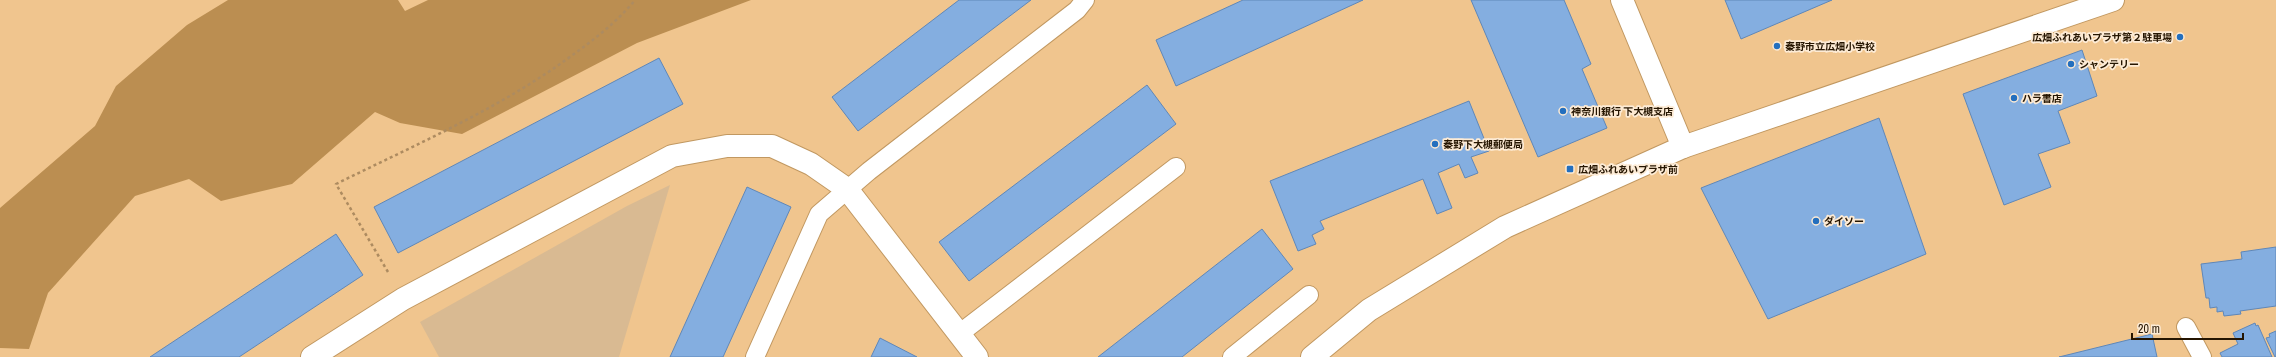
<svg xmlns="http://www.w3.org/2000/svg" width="2276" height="357" viewBox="0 0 2276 357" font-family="'Archivo Narrow','Noto Sans JP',sans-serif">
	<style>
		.green { fill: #d9ba92 }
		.forest { fill: #bb8e51 }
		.building { fill: #84aee0; stroke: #5f87b8 }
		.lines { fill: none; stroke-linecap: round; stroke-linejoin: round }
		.service-casing { stroke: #c19861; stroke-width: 20 }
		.minor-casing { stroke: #c19861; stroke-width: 24 }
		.tertiary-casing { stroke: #c19861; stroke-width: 24 }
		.path { stroke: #ad8b60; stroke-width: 2.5; stroke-dasharray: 3 3; stroke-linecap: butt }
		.service { stroke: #fff; stroke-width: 18 }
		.minor { stroke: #fff; stroke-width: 22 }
		.tertiary { stroke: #fff; stroke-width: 22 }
		.poi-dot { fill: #246fbe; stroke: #fdebd5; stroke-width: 1.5 }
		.labels { text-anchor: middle; stroke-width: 3.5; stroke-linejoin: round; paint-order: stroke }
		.poi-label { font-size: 10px; font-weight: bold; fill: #251501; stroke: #fdebd5; text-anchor: start }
	</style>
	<rect width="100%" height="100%" fill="#f0c58e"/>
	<!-- green -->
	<path class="green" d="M670,185L619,357H439L420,322L627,206Z"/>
	<!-- forest -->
	<path class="forest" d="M228,0H398L405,11L428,0H751L637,43L462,134L400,123L375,112L292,184L221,201L189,179L135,196L48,293L29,349L0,348V208L95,126L116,86L187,25Z"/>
	<!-- building -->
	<path class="building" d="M959,0H1031L858,131L832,97Z
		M1243,0H1363L1176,86L1156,40Z
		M1471,0H1564L1591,64L1582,69L1607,128L1538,157Z
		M1725,0H1832L1741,39Z
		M2082,50L2097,96L2058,111L2070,143L2038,154L2051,187L2004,205L1963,94Z
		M659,58L683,104L398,253L374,207Z
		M1147,85L1176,124L969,281L939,242Z
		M1469,101L1489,151L1471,157L1478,173L1465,178L1459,164L1438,173L1452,208L1437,214L1423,179L1320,221L1324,229L1312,235L1316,244L1298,251L1270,181Z
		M1879,118L1926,254L1768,319L1701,188Z
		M747,187L791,207L723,357H670Z
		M1262,229L1293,269L1182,357H1098Z
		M336,234L363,275L239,357H150Z
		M2276,247V306L2240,311L2241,314L2224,316L2223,311L2217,312V307L2210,308L2209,298H2206L2201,264L2242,259L2241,252Z
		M2255,323L2256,326L2258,325L2272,357H2222L2220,353L2238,344L2233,333Z
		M2276,331V357H2275L2266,338L2270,337L2269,334Z
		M2152,334L2157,357H2059Z
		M880,338L917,357H871Z"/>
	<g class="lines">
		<defs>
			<path id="service" d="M2186,327L2202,357
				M959,334L1176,167
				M755,357L819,214L869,171L1077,10L1085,0
				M1232,357L1309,295"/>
			<path id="minor" d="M1622,0L1683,147
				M312,357L403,299L672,156L727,146H772L811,164L847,189L977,357"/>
			<path id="tertiary" d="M1312,357L1369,310L1505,227L1683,147L2113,0"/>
		</defs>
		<!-- service casing -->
		<use href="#service" class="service-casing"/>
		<!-- minor casing -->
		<use href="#minor" class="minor-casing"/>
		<!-- tertiary casing -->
		<use href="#tertiary" class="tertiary-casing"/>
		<!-- path -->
		<path class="path" d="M388,272L336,184C417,144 501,108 574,54C596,38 618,21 635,0"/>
		<!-- service -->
		<use href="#service" class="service"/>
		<!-- minor -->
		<use href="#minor" class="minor"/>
		<!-- tertiary -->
		<use href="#tertiary" class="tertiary"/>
	</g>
	<!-- markers -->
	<g class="poi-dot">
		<circle cx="2180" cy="37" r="4"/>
		<circle cx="1777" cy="46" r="4"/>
		<circle cx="2071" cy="64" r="4"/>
		<circle cx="2014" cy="98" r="4"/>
		<circle cx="1563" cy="111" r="4"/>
		<circle cx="1435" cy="144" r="4"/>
		<rect x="1566" y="165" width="8" height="8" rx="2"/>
		<circle cx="1816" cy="221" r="4"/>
	</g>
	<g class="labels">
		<!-- poi labels -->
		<g class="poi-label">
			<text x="2172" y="41" text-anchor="end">広畑ふれあいプラザ第２駐車場</text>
			<text x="1785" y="50">秦野市立広畑小学校</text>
			<text x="2079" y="68">シャンテリー</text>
			<text x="2022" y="102">ハラ書店</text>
			<text x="1571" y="115">神奈川銀行 下大槻支店</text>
			<text x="1443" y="148">秦野下大槻郵便局</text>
			<text x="1578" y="173">広畑ふれあいプラザ前</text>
			<text x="1824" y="225">ダイソー</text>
		</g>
	</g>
	<!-- scale -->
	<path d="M2132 333v6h111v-6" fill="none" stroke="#251501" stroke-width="2"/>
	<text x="2138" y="333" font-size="12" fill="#251501" stroke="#fdebd5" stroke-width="3" paint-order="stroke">20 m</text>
</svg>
